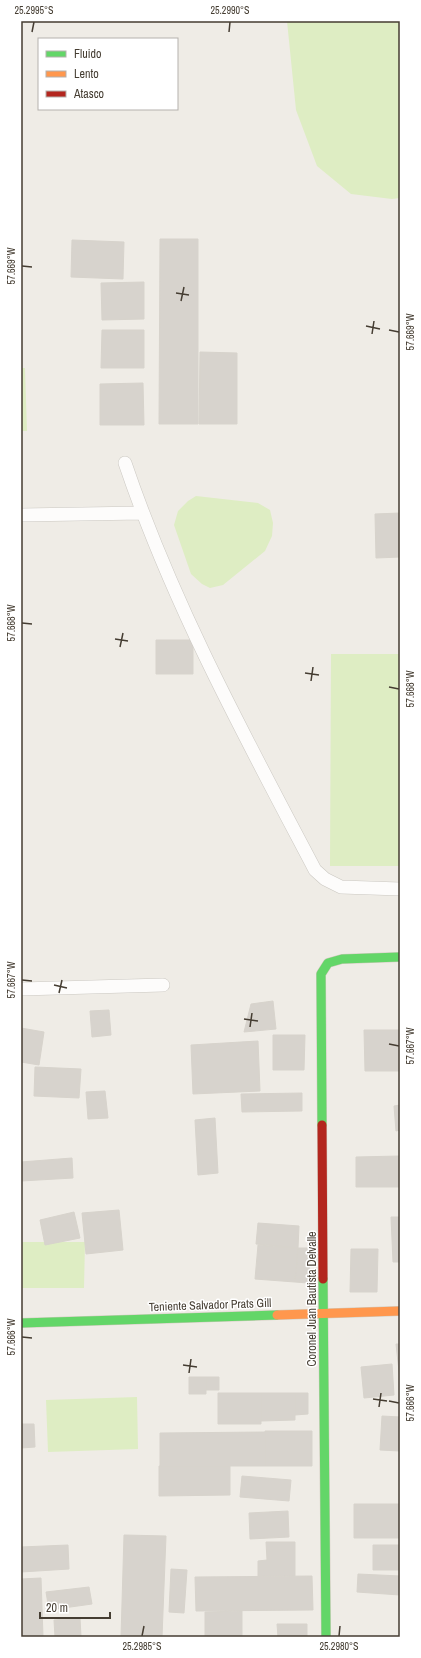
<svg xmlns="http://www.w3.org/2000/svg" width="421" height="1658" viewBox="0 0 421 1658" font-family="'Archivo Narrow',sans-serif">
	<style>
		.green { fill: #deedc3 }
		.building { fill: #d7d3cd; stroke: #d7d3cc }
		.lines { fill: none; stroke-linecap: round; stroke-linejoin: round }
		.lane-casing { stroke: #cbc8c2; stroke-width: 14 }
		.fast-casing { stroke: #d0cabd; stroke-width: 10 }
		.slow-casing { stroke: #d0cabd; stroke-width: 10 }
		.jam-casing { stroke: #d0cabd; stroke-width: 10 }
		.lane { stroke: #fdfcfb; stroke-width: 13 }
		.fast { stroke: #63d668; stroke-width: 9 }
		.slow { stroke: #ff974d; stroke-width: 9 }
		.jam { stroke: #b3261e; stroke-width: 9 }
		.ticks { fill: none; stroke: #453d32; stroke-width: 1.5 }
		.labels { text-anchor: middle; stroke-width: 3; stroke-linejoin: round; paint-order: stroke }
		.street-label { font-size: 12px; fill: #453d32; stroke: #fff }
		.neatline { fill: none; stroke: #453d32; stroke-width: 1.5 }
		.ticks-label { font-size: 10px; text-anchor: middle; fill: #453d32 }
	</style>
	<rect width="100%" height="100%" fill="#efece6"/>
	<!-- green -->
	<path class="green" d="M287,21H400V198L392,199L351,194L317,166L296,110Z
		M21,368H25L27,431H21Z
		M196,496L258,503L270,510L273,523L272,536L265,551L223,585L210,588L202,584L191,574L174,525L178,511L188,501Z
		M331,654H400V866H330Z
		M21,1242H85L84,1288H21Z
		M137,1397L138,1449L48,1452L46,1400Z"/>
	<!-- building -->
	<path class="building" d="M160,239H198V424H159Z
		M72,240L124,242L123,279L71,277Z
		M144,282V319L102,320L101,283Z
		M102,330H144V368H101Z
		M200,352L237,353V424H199Z
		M143,383L144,425H100V384Z
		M400,513V557L376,558L375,514Z
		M156,640H193V674H156Z
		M273,1001L276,1029L244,1032L251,1004Z
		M109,1010L111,1035L92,1037L90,1011Z
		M21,1028L44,1032L39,1065L21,1062Z
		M364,1030H400V1071H365Z
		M273,1035H305L304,1070H273Z
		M258,1041L260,1091L193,1094L191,1045Z
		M35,1067L81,1069L79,1098L34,1096Z
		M105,1091L108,1118L88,1119L86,1092Z
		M302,1093V1111L242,1112L241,1094Z
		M400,1105V1130L396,1131L394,1106Z
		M215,1118L218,1173L198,1175L195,1120Z
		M400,1156V1187H356V1157Z
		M72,1158L73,1178L21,1181V1162Z
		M119,1210L123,1250L86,1254L82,1213Z
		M74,1212L80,1238L45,1245L40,1220Z
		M391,1217H400V1262H393Z
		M258,1223L299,1226L298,1248L256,1244Z
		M258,1245L298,1248L295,1282L255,1279Z
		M298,1248H311L308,1283L295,1282Z
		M351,1249H378L377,1292H350Z
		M396,1344H400V1380Z
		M392,1364L394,1395L364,1398L361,1367Z
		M189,1377H206V1394H189Z
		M206,1377H219V1390H206Z
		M218,1393H261V1424H218Z
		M261,1393H295V1420L261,1421Z
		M295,1393H308V1414L295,1415Z
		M382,1416L400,1417V1451L380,1450Z
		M21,1424H34L35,1447L21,1448Z
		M265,1431H312V1466H265Z
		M265,1432V1466H160V1433Z
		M159,1466H230V1495L159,1496Z
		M242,1476L291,1480L289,1501L240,1497Z
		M354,1504H400V1538H354Z
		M288,1511L289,1537L250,1539L249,1513Z
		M124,1535L166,1536L162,1637H121Z
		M266,1542H295V1576H258V1561L267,1560Z
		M68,1545L69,1569L21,1572V1547Z
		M373,1545H400V1570H373Z
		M171,1569L187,1570L184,1613L169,1612Z
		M358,1574L400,1576V1595L357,1592Z
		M312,1576L313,1610L196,1611L195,1577Z
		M41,1578L43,1637H21V1579Z
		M89,1587L92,1604L49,1610L46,1592Z
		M242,1611V1637H205V1612Z
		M80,1618L81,1637H55L54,1620Z
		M277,1624H307V1637H278Z"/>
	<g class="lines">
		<defs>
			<path id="lane" d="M125,463C173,605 245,737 315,870L325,879L341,887L400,889
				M21,515L142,513
				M21,989L163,985"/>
			<path id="fast" d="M322,1125L321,974L328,963L342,959L400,957
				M323,1279L326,1637
				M21,1323L277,1315"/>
			<path id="slow" d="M277,1315L400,1311"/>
			<path id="jam" d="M322,1125L323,1279"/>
		</defs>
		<!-- lane casing -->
		<use href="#lane" class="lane-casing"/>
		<!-- fast casing -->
		<use href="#fast" class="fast-casing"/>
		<!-- slow casing -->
		<use href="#slow" class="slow-casing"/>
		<!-- jam casing -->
		<use href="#jam" class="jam-casing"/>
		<!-- lane -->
		<use href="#lane" class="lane"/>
		<!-- fast -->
		<use href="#fast" class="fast"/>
		<!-- slow -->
		<use href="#slow" class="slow"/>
		<!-- jam -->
		<use href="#jam" class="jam"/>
	</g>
	<!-- ticks -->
	<path class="ticks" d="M32,32L34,22M229,32L230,22M22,266L32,267M176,293L189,295M181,301L184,287M366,326L380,329M389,330L399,332M372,334L374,321M22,623L32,624M115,639L128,641M120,647L123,633M305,673L319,675M311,681L313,667M389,687L399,689M22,980L32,981M54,985L67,988M59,993L62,980M244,1019L258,1021M250,1027L252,1013M389,1044L399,1046M22,1337L32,1338M183,1365L197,1367M189,1373L191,1359M373,1399L387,1401M389,1401L399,1403M379,1407L381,1393M142,1636L144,1626M339,1636L340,1626"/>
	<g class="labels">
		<!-- street labels -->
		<g class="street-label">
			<text transform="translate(312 1299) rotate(-90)" y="4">Coronel Juan Bautista Delvalle</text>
			<text transform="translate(210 1305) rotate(-2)" y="4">Teniente Salvador Prats Gill</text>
		</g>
	</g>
	<!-- border -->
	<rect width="421" height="1658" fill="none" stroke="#ffffff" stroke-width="44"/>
	<!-- legend -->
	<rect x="38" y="38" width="140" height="72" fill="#ffffff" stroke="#b5b1ad"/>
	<rect x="46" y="51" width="20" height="6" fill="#63d668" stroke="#b5b1ad"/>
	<text x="74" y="58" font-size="12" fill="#453d32">Fluido</text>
	<rect x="46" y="71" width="20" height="6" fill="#ff974d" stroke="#b5b1ad"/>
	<text x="74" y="78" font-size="12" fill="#453d32">Lento</text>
	<rect x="46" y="91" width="20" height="6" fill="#b3261e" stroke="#b5b1ad"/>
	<text x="74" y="98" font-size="12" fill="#453d32">Atasco</text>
	<!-- scale -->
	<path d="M40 1612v6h70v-6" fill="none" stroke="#453d32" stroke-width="2"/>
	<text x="46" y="1612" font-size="12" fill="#453d32" stroke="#ffffff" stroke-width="3" paint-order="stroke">20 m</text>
	<rect x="22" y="22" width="377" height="1614" class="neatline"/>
	<g class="ticks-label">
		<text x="34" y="14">25.2995°S</text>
		<text x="230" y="14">25.2990°S</text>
		<text transform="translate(11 266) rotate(-90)" y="4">57.669°W</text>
		<text transform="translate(410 332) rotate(-90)" y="4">57.669°W</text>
		<text transform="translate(11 623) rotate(-90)" y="4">57.668°W</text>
		<text transform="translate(410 689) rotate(-90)" y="4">57.668°W</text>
		<text transform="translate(11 980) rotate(-90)" y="4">57.667°W</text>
		<text transform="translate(410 1046) rotate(-90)" y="4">57.667°W</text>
		<text transform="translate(11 1337) rotate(-90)" y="4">57.666°W</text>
		<text transform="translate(410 1403) rotate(-90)" y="4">57.666°W</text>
		<text x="142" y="1650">25.2985°S</text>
		<text x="339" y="1650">25.2980°S</text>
	</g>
</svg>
